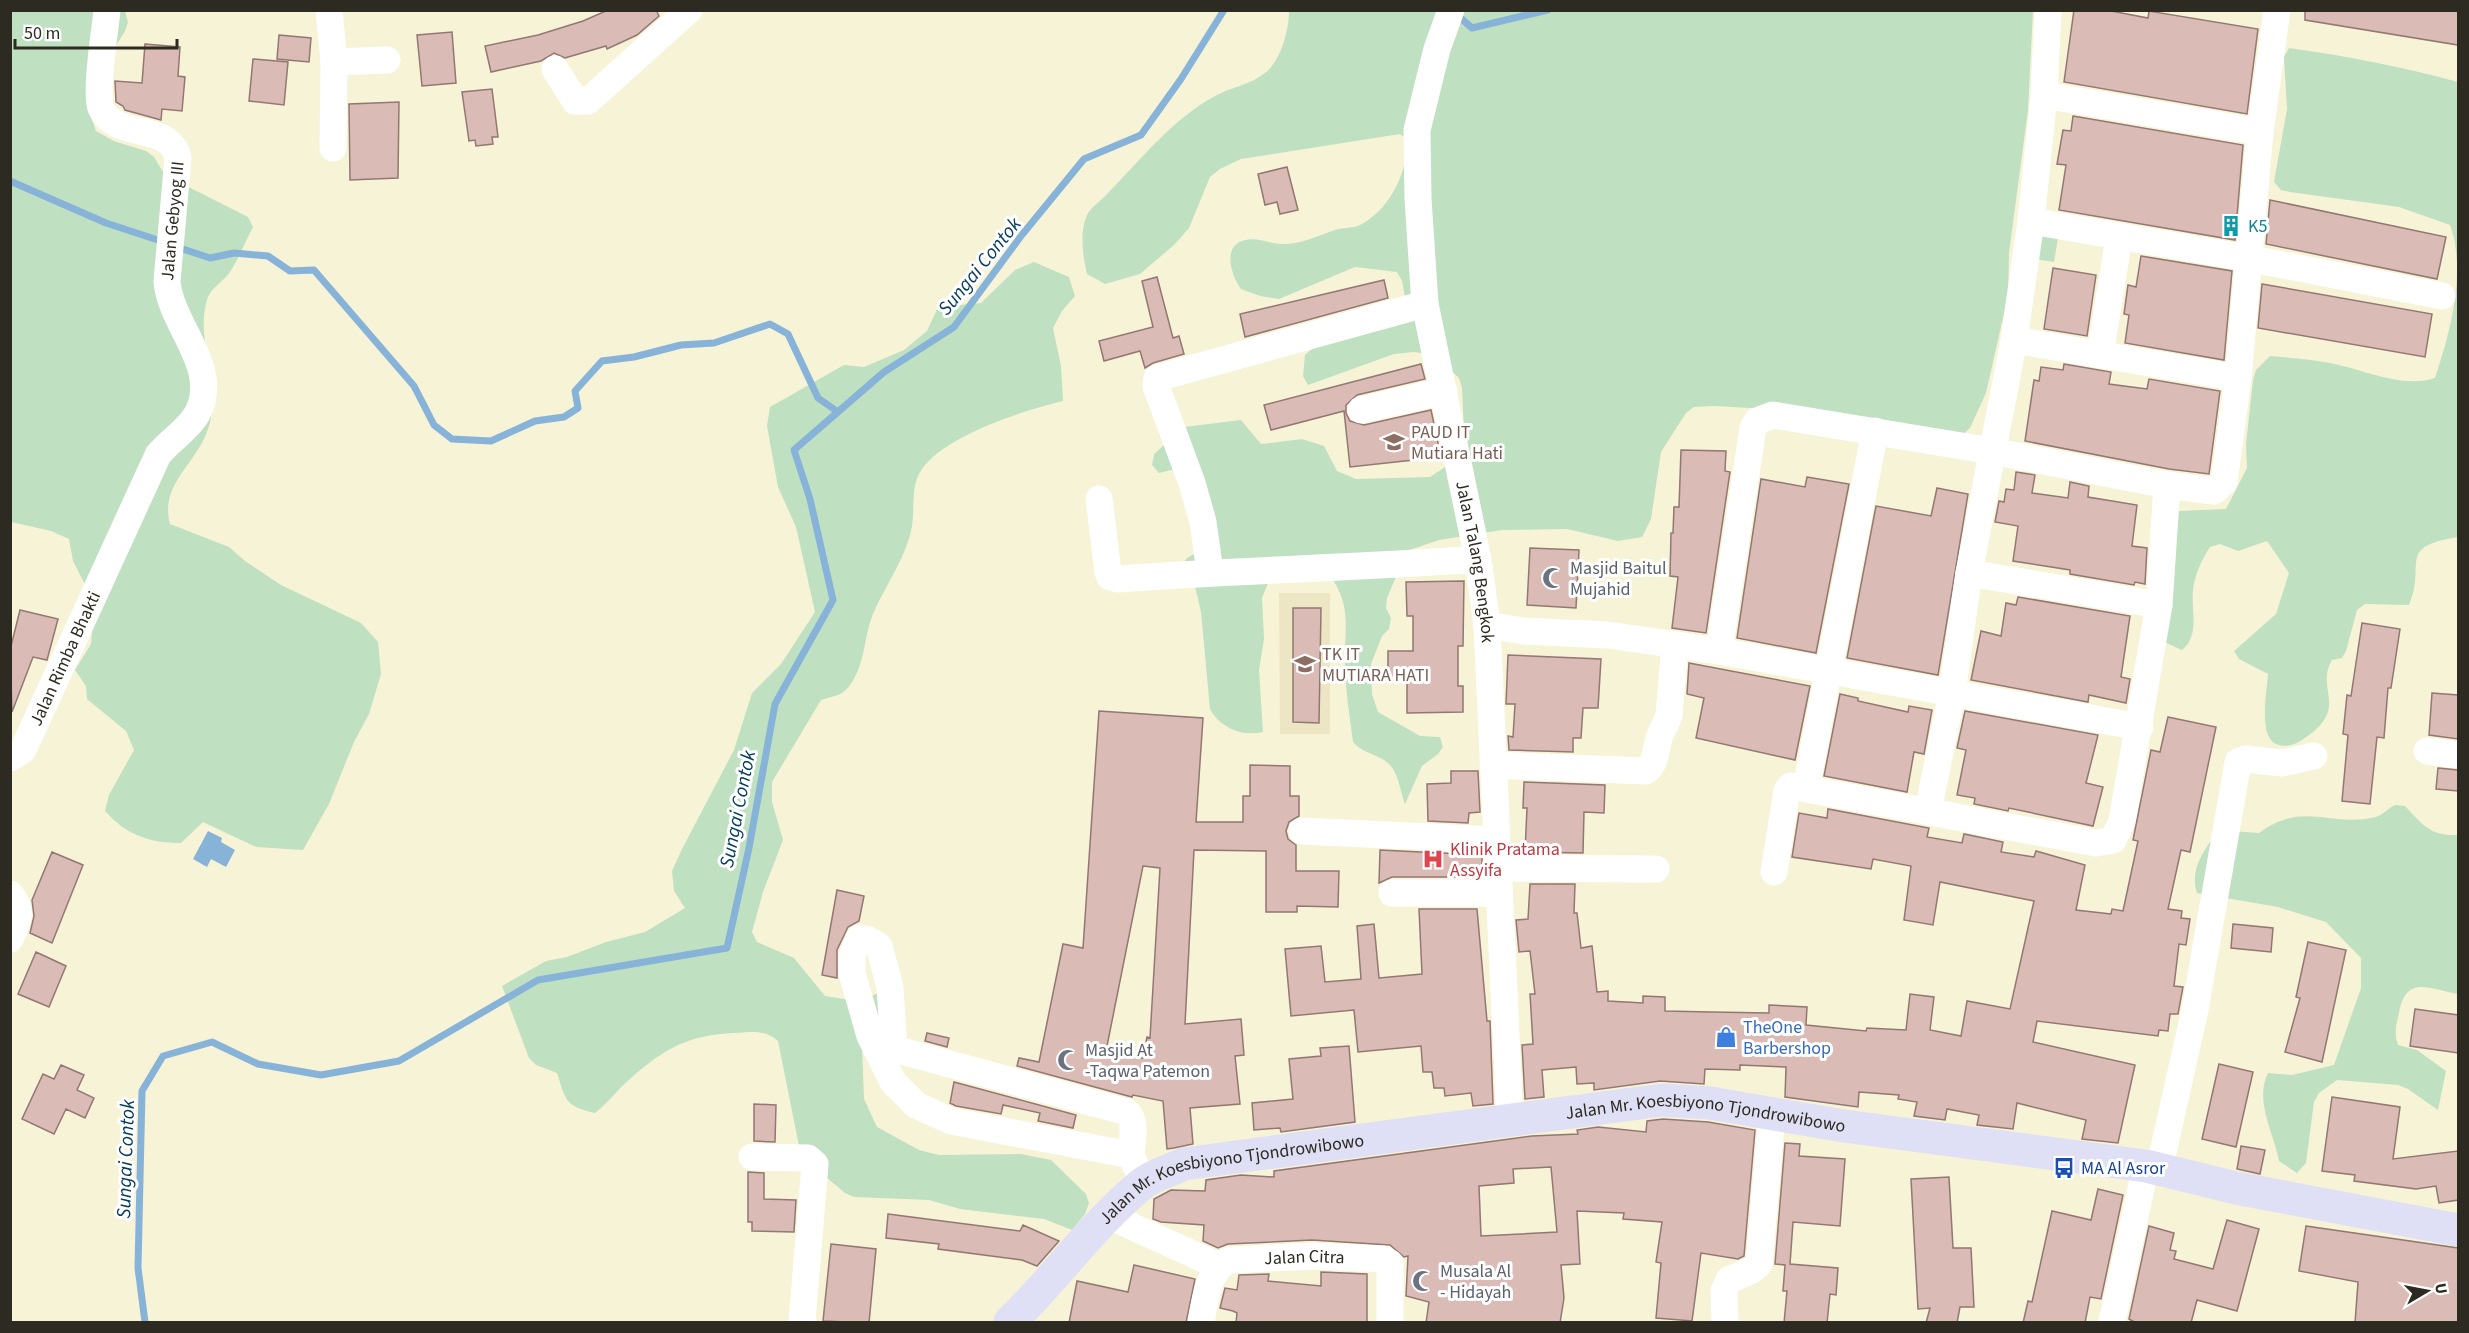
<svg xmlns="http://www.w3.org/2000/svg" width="2469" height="1333" viewBox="0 0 2469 1333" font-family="'Source Sans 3',sans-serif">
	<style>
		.built { fill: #ece6c4 }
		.green { fill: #c0e0c2 }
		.water { fill: #87b3d9 }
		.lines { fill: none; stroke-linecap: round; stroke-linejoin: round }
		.stream { stroke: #87b3d9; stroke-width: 7 }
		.building { fill: #dabbb6; stroke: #937772; stroke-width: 1.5; fill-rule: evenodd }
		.minor { stroke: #fff; stroke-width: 27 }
		.major { stroke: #dfdff5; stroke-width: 33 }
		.labels { text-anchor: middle; stroke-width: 6; stroke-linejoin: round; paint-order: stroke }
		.street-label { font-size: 18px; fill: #2d2b21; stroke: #fff }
		.culture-label { font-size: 18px; fill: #0d838f; stroke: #fff; text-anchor: start }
		.education-label { font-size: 18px; fill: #785e54; stroke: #fff; text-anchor: start }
		.worship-label { font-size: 18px; fill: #5b616d; stroke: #fff; text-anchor: start }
		.health-label { font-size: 18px; fill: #be3a42; stroke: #fff; text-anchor: start }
		.shop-label { font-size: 18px; fill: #366cbe; stroke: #fff; text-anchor: start }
		.transit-label { font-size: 18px; fill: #164399; stroke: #fff; text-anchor: start }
		.water-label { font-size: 20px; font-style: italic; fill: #073d61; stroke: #fff }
	</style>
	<rect width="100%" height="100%" fill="#f7f3d7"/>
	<!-- built -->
	<path class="built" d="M1279,593H1330V734H1280Z"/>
	<!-- green -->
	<path class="green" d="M10,11H125L128,22L125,31L114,49L89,111L96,131L114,141L146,151L154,157L165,175L248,217L253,227C245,242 239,258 230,272C223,282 210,288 207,300C195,341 221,384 209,426C198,464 159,483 170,524L229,547L245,561L281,585L361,623L378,642L381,674L369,714L354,742L329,804L303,850L256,847L203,822L181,843C150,843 126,835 105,811L109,795L134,750L126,731L87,699L86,686L75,670L91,644L94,602L73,561L69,539L51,531L11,522Z
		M1289,11H2033L2028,110L2009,253L2008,296L1986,393L1970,428L1942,454L1790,410L1714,406L1694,407L1686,413L1661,452L1651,519L1642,537L1618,541L1567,529L1502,530L1439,540L1407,551L1387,598L1386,608L1391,618L1389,629L1382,636L1371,664L1372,694L1378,712L1420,736L1440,737L1443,747L1438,754L1422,766L1405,804C1400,791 1399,774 1389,764C1379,754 1363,754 1353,742C1350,718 1346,694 1345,669C1343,634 1353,611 1333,580L1270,578L1262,598L1264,639L1259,670L1263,732C1243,737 1220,728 1210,709L1201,612L1194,582L1181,567L1187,558L1196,553L1188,466L1159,473L1152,465L1154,454L1184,427L1241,420L1261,444L1302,439L1324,446L1337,471L1356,479L1430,477L1465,454L1462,388L1459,378L1435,355L1414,352L1394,354L1308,385L1303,376L1305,355L1313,348L1406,302L1402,281L1397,272L1355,267L1279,299L1260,296L1241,289C1232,277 1222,248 1242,241C1256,236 1269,244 1283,244C1301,244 1318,236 1335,230C1344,227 1353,229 1362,224C1391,208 1407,172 1408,140L1400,134L1241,159L1220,169L1210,177L1189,228L1174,245L1140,274L1105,284L1087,274C1083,256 1079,233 1087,215C1091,207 1103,199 1109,192C1141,159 1174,118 1215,96C1231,87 1250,85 1265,73C1281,61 1289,30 1289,11Z
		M2289,48C2347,56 2403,67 2458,82V537C2395,547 2427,564 2409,605L2365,604L2357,610L2346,651L2342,658L2332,660C2314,690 2352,708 2302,740C2294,745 2286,748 2276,744C2258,736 2267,691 2268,674L2239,659L2234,651L2276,614L2289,573L2267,541L2238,551L2220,544L2210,547C2202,559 2194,576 2193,591C2191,612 2200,635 2182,650L2153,637L2171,518L2179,511L2226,509L2247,468L2246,444L2253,380L2256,370L2270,356C2290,358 2311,359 2330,363C2362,369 2403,389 2435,378C2450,333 2467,271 2450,225L2399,207L2290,192L2281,190L2274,182L2287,109L2284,57Z
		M2039,228L2059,232L2054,262L2034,259Z
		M1034,262L1069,277L1075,296L1062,311L1053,328L1061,366L1063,401C1024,410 945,436 922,469C909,487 916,512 911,531C904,561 885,586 873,614C863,638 866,668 846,690C840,696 829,697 821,700L772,782V802L783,840L763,892L752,932L757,942L794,958L825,996L856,1001L885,991L894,996L862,1045L864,1099L877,1127L919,1150L939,1155L1021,1154L1051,1160L1086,1194L1089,1203L1085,1214L1072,1230L1044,1219L960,1209L929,1200L854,1197L845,1193L801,1156L778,1041C764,1029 751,1032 734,1033C689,1035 665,1048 631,1078C618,1089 609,1102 595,1113C565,1106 566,1101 557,1073L536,1065L529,1058L502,986L546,961L567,957L606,942L645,932L685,908L674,891L672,871L681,851L734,750L752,693L781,664L815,612L796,527L778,487L767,426L770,407L844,365L864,367L904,350L927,331L938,307L981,303L1015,270Z
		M2395,805L2405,806C2423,825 2430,836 2458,835V994C2429,989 2406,974 2399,1013C2396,1024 2394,1034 2398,1045L2417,1050L2446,1071L2438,1110L2408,1089L2398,1085L2337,1080L2319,1093L2314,1102L2306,1163L2297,1173L2279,1161C2274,1133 2254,1101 2268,1073L2292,1075L2334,1065L2361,988V958L2326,922L2278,907L2197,893C2189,868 2205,850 2218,830L2259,833C2304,800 2329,828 2376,817C2382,815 2389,808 2395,805Z"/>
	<!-- water -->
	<path class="water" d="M208,831L222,838L221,842L235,850L226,867L211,859L207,867L193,859Z"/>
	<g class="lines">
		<!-- stream -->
		<path class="stream" d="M1456,14L1472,28L1548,10
			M10,181L106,223L164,242
			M174,246L210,258L234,253L268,256L290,271L314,270L414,386L434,425L452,439L491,441L535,421L564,417L578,408L575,391L602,361L634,357L681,345L714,343L770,324L788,334L818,398L838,412
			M145,1322L138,1268L142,1091L163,1056L212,1042L258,1064L321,1075L399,1061L538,980L727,948L749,848L775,704L833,600L810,499L794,450L884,372L954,327L1021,236L1084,159L1141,135L1181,79L1224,10"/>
	</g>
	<!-- building -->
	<path class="building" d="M608,10H656L659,16L637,35L607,49L606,46L565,58L554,53L541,61L491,72L485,46L538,35L583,21Z
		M2074,10H2106L2148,18L2149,11L2258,29L2247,114L2064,82Z
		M2305,10H2458V45L2305,20Z
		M452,32L456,83L422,86L417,35Z
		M279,35L311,38L309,62L277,59Z
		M145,44L180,47L178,76L185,77L182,111L162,109L161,120L125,110L123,106L116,102L115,81L142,83Z
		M253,59L288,62L284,105L249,101Z
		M492,89L498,137H492L493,144L476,146L475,140L469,141L462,92Z
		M399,102L398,178L350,180L349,104Z
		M2073,116L2243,145L2235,240L2059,210L2066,165L2057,164L2063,130L2071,131Z
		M1287,167L1298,210L1280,214L1277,202L1265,205L1258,174Z
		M2270,200L2446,237L2437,279L2266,244Z
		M2141,256L2232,271L2224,360L2125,343L2129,315L2124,314L2128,285L2136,287Z
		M2053,268L2096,275L2087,336L2044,329Z
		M1157,277L1173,338L1179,336L1184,354L1153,363L1145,368L1140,351L1104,361L1099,341L1153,327L1142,281Z
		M1384,280L1388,298L1245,337L1240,314Z
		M2262,284L2432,314L2425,357L2258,328Z
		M1421,364L1425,379L1357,395L1346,405V413L1350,421L1364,425L1431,410L1441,457L1350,467L1344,411L1271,430L1264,405Z
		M2064,364L2111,372L2109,384L2147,389L2149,379L2220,391L2209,474L2169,469L2025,441L2034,380L2039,381L2041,367L2063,370Z
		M1681,450L1726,451L1725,471L1730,472L1706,633L1672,628L1678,577L1670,576L1671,533H1673L1674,507H1679Z
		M2016,472L2035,475L2032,493L2068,498L2070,482L2089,486L2088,497L2137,505L2132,546L2147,548L2145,584L2135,582L2134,585L2070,574V570L2013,561L2018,526L1995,522L1999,501L2004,502L2006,489L2014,490Z
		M1807,477L1849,484L1816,653L1737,638L1761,479L1805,487Z
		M1937,488L1968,494L1938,675L1847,658L1876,506L1931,516Z
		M1530,548L1579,550L1576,608L1527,605Z
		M1464,581L1463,646H1458V686H1463V712L1407,713V680H1388V651H1413V616H1407L1406,582Z
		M2018,597L2130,616L2121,677L2130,679L2126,703L2089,695L2088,702L1971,680L1981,631L2001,636L2006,603L2016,605Z
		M1293,608H1321L1319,723L1293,722Z
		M20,610L58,619L47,660L33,657L12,712L10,650Z
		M2362,623L2400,629L2391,688H2388L2384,738L2377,737L2370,804L2342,801L2348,735L2343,734L2347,695L2351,696Z
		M1508,655L1601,659L1598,708H1583L1581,738H1573V752L1509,750L1508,736L1513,737L1515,704H1506Z
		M1689,663L1810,686L1795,760L1696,738L1704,698L1687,694Z
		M2432,693L2458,695V739L2429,735Z
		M1840,694L1858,698V701L1908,712L1909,706L1932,710L1924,754L1914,752L1907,792L1824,776Z
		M1099,711L1203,718L1196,822H1243V796H1250V765L1290,766V796H1299V816L1289,822L1286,831L1288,839L1296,845V871H1339L1338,907L1297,906V912H1266V851L1194,850L1185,1024L1241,1019L1244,1055L1235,1056L1240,1104L1190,1108L1193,1144L1174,1148L1167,1149L1163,1101L1133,1095L1132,1097L1017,1066L1019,1058L1039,1062L1063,944L1083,948ZM1143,866L1160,868L1150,1038L1147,1037L1143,1058L1106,1051Z
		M1965,711L2098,735L2086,783L2103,787L2093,826L2009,808L2008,811L1974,804L1975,798L1957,795L1966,750L1957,748Z
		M2168,717L2216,727L2190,852L2181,850L2168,909L2182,911L2181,918L2190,919L2186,945L2179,944L2174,986L2183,987L2178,1014H2170L2168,1031L2159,1030L2158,1036L2037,1021L2033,1042L2135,1065L2118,1143L2082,1139L2086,1120L2017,1103L2013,1129L1977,1125L1979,1115L1947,1109L1945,1120L1914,1116L1917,1102L1898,1099L1899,1095L1859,1092L1858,1107L1785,1097L1786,1067L1740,1065V1070L1705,1069L1704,1084L1660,1081L1594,1090V1083L1577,1084L1576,1067L1542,1070L1544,1097L1525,1099L1522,1045L1533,1044L1530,994H1535L1530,951L1519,952L1516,920L1528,919L1530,884H1575L1574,913H1577L1581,948L1592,946L1597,992L1608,991V1001L1643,1003V996L1665,997V1011L1711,1012L1769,1013V1005L1807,1007L1806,1025L1866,1031L1867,1028L1906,1030L1910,994L1934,997L1930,1030L1961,1036L1967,1001L2010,1009L2034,901L1940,882L1933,925L1904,920L1911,866L1873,859L1871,869L1792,857L1799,813L1827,818L1828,809L1929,828L1927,837L1962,843L1964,834L2003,842L2001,852L2034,857L2036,851L2085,865L2076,910L2111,914L2112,909L2123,911L2138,841L2133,840L2151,750L2160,752Z
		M2438,768L2458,770V791L2436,789Z
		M1451,771H1478L1480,812L1469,813L1468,823L1428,821L1427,784L1451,783Z
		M1524,782L1605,785L1604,813L1584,812L1583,853L1525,852L1527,808H1523Z
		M1380,850L1482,855V869L1473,868L1474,877H1392L1379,883Z
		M52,852L83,865L52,943L30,933L34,916L32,900Z
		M837,890L864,896L859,921L848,927L837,950V978L822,975Z
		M1419,909H1477L1487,1021H1490L1493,1104L1473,1106L1471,1093L1445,1096L1444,1088H1434L1432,1072H1423L1421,1046L1358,1052L1354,1010L1291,1016L1285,949L1321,946L1325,982L1361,979L1357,926L1374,924L1379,978L1422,974Z
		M2233,924L2273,928L2271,952L2231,948Z
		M2308,942L2346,950L2322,1062L2285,1052L2300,998L2296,997Z
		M36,952L66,966L49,1007L18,994Z
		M2415,1009L2458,1015V1053L2410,1046Z
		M927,1033L949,1038L947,1047L925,1041Z
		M1349,1046L1355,1122L1281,1132L1280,1128L1254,1130L1252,1103L1293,1099L1289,1059L1321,1056L1320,1048Z
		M2219,1064L2253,1072L2236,1147L2202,1139Z
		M61,1065L84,1075L77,1090L94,1098L85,1118L66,1109L54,1134L22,1119L43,1074L54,1079Z
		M954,1082L1076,1115L1073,1128L1038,1121L1040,1113L1003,1105L1001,1114L956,1106L950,1103Z
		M2332,1097L2400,1107L2393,1159L2458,1151V1200L2439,1203L2436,1186L2416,1189L2354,1181L2355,1175L2322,1171Z
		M754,1104L776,1105L775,1142L754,1141Z
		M1663,1119L1708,1122L1755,1130L1744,1256L1738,1259L1701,1253L1692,1321L1656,1318L1661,1263L1656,1262L1662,1222L1623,1219L1624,1213L1577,1211L1580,1264L1561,1265L1564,1298L1560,1323H1426L1429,1302L1406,1296L1408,1256L1404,1257L1390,1245L1312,1240L1228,1244L1218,1248L1203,1241L1204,1225L1161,1222L1153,1219L1154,1199L1171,1190L1205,1191L1206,1180L1241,1175L1274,1177V1171L1532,1136L1578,1134L1577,1130L1598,1127L1646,1132L1647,1121ZM1551,1167L1557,1232L1481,1236L1479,1186L1514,1183L1513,1169Z
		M1785,1143L1800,1144L1799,1156L1845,1159L1840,1226L1793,1222L1790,1264L1838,1268L1836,1295L1830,1294L1827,1323H1784L1787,1291H1783L1785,1265L1775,1264Z
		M2241,1146L2265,1150L2260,1174L2237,1169Z
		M748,1172L764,1173V1199L796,1200L794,1232L752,1231V1222H748Z
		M1949,1177L1953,1248H1971L1974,1307H1960L1957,1323H1926L1930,1308L1918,1309L1911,1179Z
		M2098,1189L2123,1195L2101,1299L2090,1297L2085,1323H2023L2028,1301L2032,1302L2052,1211L2091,1220Z
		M888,1214L1020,1231L1023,1225L1059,1241L1037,1266L1022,1260L938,1249L939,1244L886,1238Z
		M2227,1220L2259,1229L2237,1311L2197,1300L2191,1323H2136L2129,1319L2149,1226L2174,1233L2170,1250L2176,1251L2174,1259L2213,1269Z
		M2306,1226L2458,1248V1323H2355L2358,1282L2299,1271Z
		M831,1244L876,1249L869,1323L823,1321Z
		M1134,1265L1195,1279L1186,1323H1069L1077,1281L1128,1292Z
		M1321,1272L1367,1274V1323H1236L1237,1313L1233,1311L1220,1308L1225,1288L1237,1290L1239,1275L1269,1274L1268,1281L1321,1286Z"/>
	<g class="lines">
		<!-- minor -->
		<g class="minor">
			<path d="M329,10L334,62L387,60"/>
			<path id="s1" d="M1451,10L1437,49L1417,130L1418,199L1425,304L1478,559L1487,625L1510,1121"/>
			<path d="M555,69L575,101H588L689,10"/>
			<path d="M2044,95L2260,132"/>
			<path d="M333,148L334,62"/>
			<path d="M2031,221L2247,258L2442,296"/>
			<path d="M2014,340L2238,378"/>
			<path d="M2100,355L2119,238"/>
			<path d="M1361,410L1444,391"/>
			<path d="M1099,499L1108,572L1110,577L1118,579C1238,570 1358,568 1478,559"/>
			<path d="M1210,572L1203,522L1192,483L1156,386L1157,378L1425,304"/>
			<path d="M1969,573L2159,605"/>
			<path d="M1487,625L1523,631L1608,635L1719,651L2140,727"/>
			<path d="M1719,651L1753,428L1757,421L1773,415L1992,451L2167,485L2214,491L2224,482L2238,378L2260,132L2277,10"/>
			<path d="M2427,751L2458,755"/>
			<path id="s2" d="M10,758L23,750L158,455C170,440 188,430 197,414C222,368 170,325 167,281L178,158C170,121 115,141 101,108C95,92 105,31 107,10"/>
			<path d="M1493,765L1646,771C1658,762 1655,745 1661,733C1664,726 1667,723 1669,715L1675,645"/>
			<path d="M1806,788L1875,431"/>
			<path d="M1928,811L1952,693L1969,573L2014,340L2031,221L2044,95L2048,10"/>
			<path d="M1302,831L1496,840"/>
			<path d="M1498,868L1656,869"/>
			<path d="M1774,872L1787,790L1791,786L2096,843L2113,840L2122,821L2159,605L2167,485"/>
			<path d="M1392,893H1499"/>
			<path d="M10,894C24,910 18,922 10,939"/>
			<path d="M1131,1155C1132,1142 1137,1121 1127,1112L894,1049L890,987L879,946L869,940L859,938L852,956V973L870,1036L893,1082L916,1105L951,1121L1131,1155L1143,1183"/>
			<path d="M752,1157L808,1158L815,1164L802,1322"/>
			<path d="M2159,1170L2195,1010L2238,762L2246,759L2282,763L2314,756"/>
			<path d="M1109,1216L1219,1266"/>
			<path id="s3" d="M1201,1322C1206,1299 1206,1273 1229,1260L1313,1256L1383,1259L1390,1263V1322"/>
			<path d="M1725,1322L1724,1291L1729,1280L1752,1270L1759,1264L1772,1114"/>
			<path d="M2112,1322L2146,1166"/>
		</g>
		<!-- major -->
		<path class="major" id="s4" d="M1010,1322C1055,1279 1093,1224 1142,1184C1153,1175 1171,1170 1184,1164L1662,1100L1710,1103L1844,1126L2146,1166L2236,1188L2458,1230"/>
	</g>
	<!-- icons -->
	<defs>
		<symbol id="building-bare" viewBox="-9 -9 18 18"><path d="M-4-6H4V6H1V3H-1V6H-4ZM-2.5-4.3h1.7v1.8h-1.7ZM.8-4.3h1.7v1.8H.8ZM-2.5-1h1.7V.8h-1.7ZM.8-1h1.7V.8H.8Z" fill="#0f9aa8" stroke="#fff" stroke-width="2.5" paint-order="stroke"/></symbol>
		<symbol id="school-bare" viewBox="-9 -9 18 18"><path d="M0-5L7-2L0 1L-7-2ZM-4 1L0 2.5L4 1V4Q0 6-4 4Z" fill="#8d6e63" stroke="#fff" stroke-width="2.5" paint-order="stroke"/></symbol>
		<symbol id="mosque-bare" viewBox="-9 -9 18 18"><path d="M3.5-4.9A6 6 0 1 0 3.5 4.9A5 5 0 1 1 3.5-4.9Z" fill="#6b7280" stroke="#fff" stroke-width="2.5" paint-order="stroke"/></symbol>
		<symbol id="hospital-bare" viewBox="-9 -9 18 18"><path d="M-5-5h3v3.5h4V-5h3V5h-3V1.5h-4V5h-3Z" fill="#e0444e" stroke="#fff" stroke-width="2.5" paint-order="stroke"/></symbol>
		<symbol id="shop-bare" viewBox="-9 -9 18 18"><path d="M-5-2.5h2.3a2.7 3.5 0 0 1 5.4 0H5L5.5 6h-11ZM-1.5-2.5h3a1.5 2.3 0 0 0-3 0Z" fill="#3f7fe0" stroke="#fff" stroke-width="2.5" paint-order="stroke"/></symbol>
		<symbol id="bus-bare" viewBox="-9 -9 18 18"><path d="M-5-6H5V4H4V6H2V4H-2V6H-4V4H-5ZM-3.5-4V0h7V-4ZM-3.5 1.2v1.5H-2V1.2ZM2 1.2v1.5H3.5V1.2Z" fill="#1a4fb4" stroke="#fff" stroke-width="2.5" paint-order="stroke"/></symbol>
	</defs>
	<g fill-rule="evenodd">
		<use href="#building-bare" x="2216" y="211" width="30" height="30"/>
		<use href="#school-bare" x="1379" y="427" width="30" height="30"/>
		<use href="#mosque-bare" x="1538" y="563" width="30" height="30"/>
		<use href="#school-bare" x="1290" y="649" width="30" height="30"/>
		<use href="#hospital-bare" x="1418" y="844" width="30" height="30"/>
		<use href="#shop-bare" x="1711" y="1022" width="30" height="30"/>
		<use href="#mosque-bare" x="1053" y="1045" width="30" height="30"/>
		<use href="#bus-bare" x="2049" y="1153" width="30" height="30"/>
		<use href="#mosque-bare" x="1408" y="1266" width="30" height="30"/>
	</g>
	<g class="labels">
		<!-- street labels -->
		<g class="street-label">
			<text dy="6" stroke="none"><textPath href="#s2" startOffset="598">Jalan Gebyog III</textPath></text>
			<text dy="6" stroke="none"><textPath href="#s1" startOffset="562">Jalan Talang Bengkok</textPath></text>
			<text dy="6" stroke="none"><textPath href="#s2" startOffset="116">Jalan Rimba Bhakti</textPath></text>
			<text dy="6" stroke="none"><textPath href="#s4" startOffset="764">Jalan Mr. Koesbiyono Tjondrowibowo</textPath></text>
			<text dy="6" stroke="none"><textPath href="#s4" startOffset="278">Jalan Mr. Koesbiyono Tjondrowibowo</textPath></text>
			<text dy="6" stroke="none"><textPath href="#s3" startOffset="146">Jalan Citra</textPath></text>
		</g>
		<!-- culture labels -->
		<g class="culture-label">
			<text x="2248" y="232">K5</text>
		</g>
		<!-- education labels -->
		<g class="education-label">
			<text x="1411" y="438">PAUD IT<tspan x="1411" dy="21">Mutiara Hati</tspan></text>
			<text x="1322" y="660">TK IT<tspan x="1322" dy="21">MUTIARA HATI</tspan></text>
		</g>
		<!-- worship labels -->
		<g class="worship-label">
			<text x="1570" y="574">Masjid Baitul<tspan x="1570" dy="21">Mujahid</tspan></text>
			<text x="1085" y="1056">Masjid At<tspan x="1085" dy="21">-Taqwa Patemon</tspan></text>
			<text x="1440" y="1277">Musala Al<tspan x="1440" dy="21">- Hidayah</tspan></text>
		</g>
		<!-- health labels -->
		<g class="health-label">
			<text x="1450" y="855">Klinik Pratama<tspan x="1450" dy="21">Assyifa</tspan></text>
		</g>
		<!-- shop labels -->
		<g class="shop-label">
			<text x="1743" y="1033">TheOne<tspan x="1743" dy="21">Barbershop</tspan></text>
		</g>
		<!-- transit labels -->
		<g class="transit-label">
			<text x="2081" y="1174">MA Al Asror</text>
		</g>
		<!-- water labels -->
		<g class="water-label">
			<text transform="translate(979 266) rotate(-51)" y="7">Sungai Contok</text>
			<text transform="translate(737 809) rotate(-79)" y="7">Sungai Contok</text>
			<text transform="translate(125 1159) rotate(-88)" y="7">Sungai Contok</text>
		</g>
	</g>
	<!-- border -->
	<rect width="2469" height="1333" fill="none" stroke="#2d2b21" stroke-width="24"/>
	<!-- north arrow -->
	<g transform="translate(2427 1291) rotate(80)" stroke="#ffffff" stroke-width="4.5" paint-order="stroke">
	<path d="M0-4.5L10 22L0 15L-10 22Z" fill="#2d2b21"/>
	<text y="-9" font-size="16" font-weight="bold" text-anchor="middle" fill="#2d2b21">U</text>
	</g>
	<!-- scale -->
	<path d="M15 39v9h162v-9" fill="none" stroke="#2d2b21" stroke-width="3"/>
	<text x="24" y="39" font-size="18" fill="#2d2b21" stroke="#ffffff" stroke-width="4.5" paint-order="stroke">50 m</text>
</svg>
